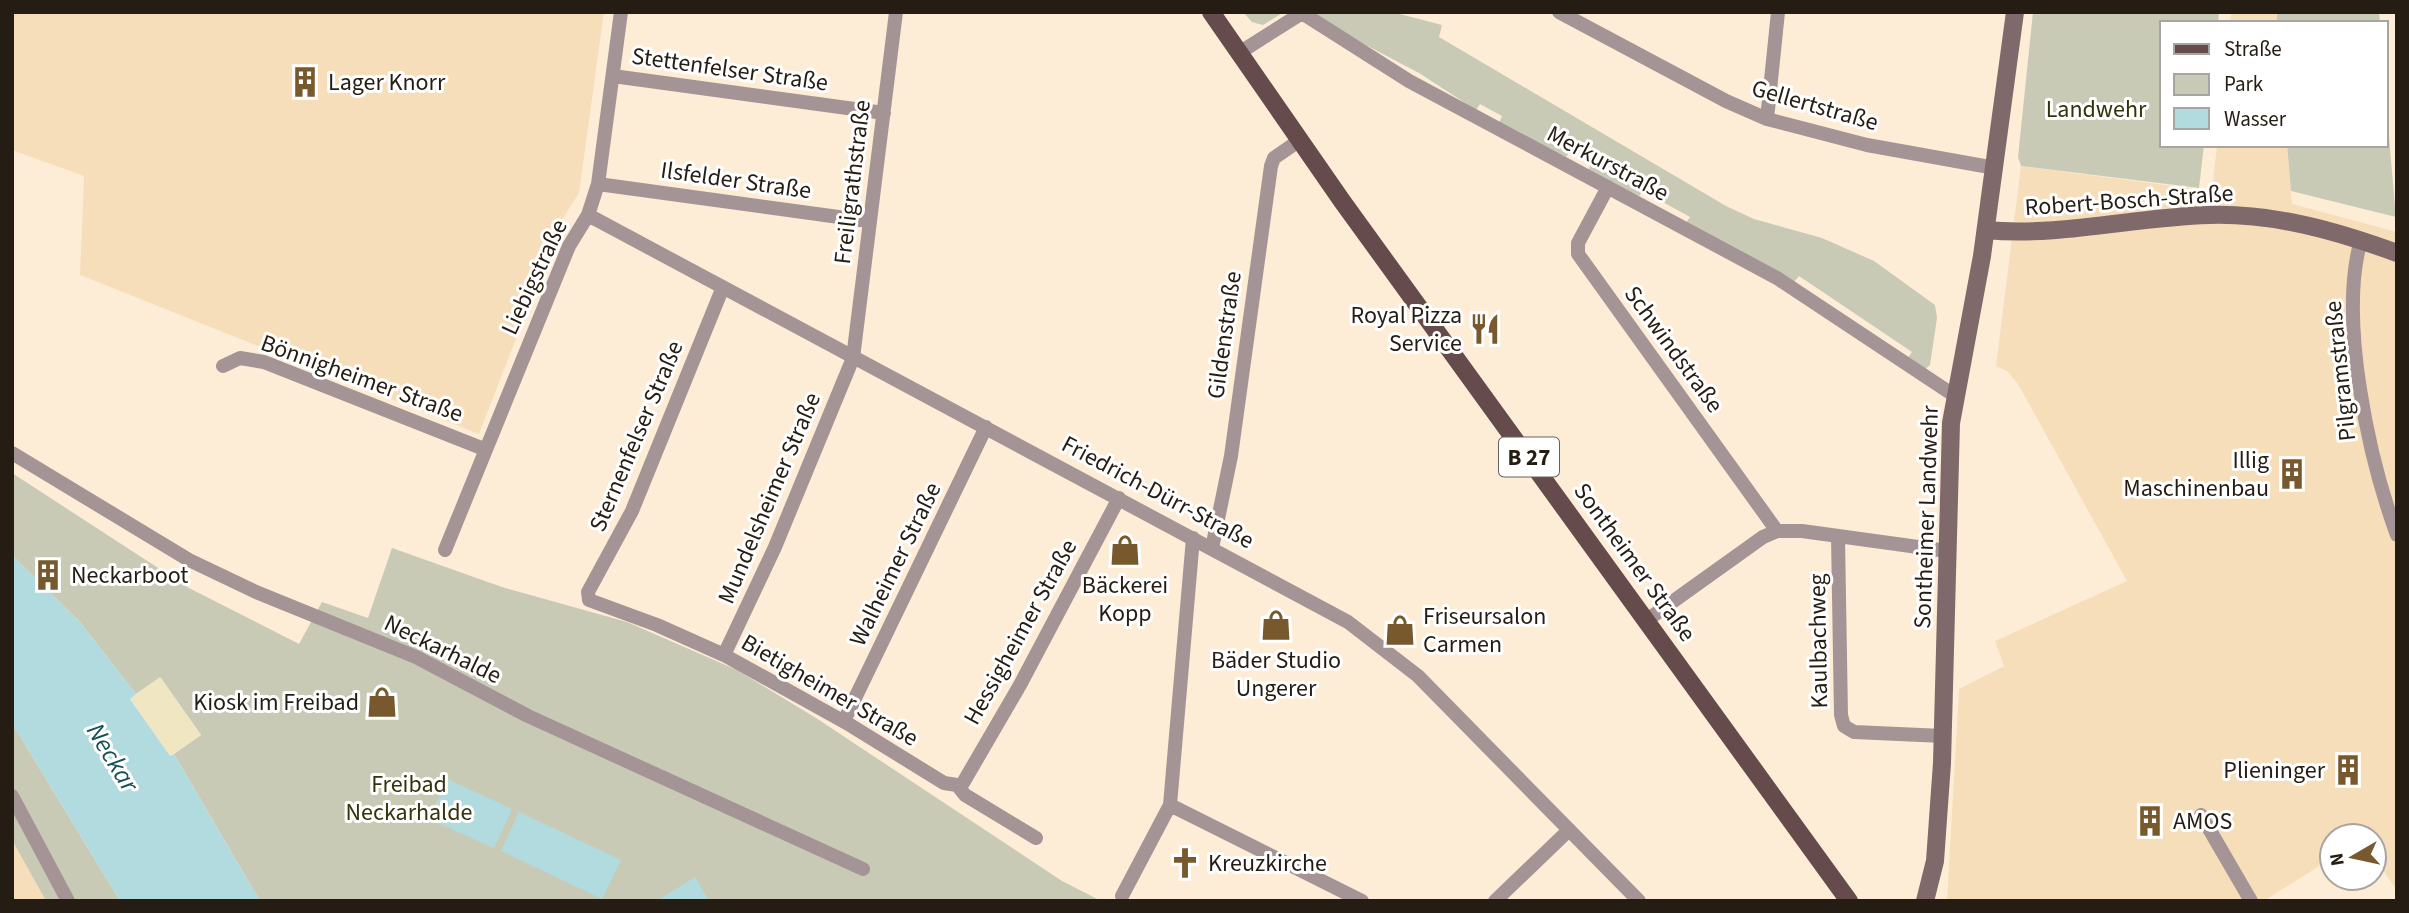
<svg xmlns="http://www.w3.org/2000/svg" width="2409" height="913" viewBox="0 0 2409 913" font-family="'Source Sans 3',sans-serif">
	<style>
		.built { fill: #f7debb }
		.green { fill: #c8cab6 }
		.sand { fill: #f0e6c1 }
		.water { fill: #b2dbdf }
		.lines { fill: none; stroke-linecap: round; stroke-linejoin: round }
		.street { stroke: #a59495; stroke-width: 14 }
		.secondary { stroke: #80696a; stroke-width: 18 }
		.primary { stroke: #664b4c; stroke-width: 18 }
		.labels { text-anchor: middle; stroke-width: 6; stroke-linejoin: round; paint-order: stroke }
		.shield { fill: #fff; stroke: #66615a; stroke-width: 2 }
		.shield-label { font-size: 23px; font-weight: bold; fill: #251d13 }
		.street-label { font-size: 24px; fill: #251d13; stroke: #fff }
		.poi-label { font-size: 24px; fill: #251d13; stroke: #fff; text-anchor: start }
		.park-label { font-size: 24px; fill: #33340c; stroke: #fff }
		.water-label { font-size: 26px; font-style: italic; fill: #175056; stroke: #fff }
	</style>
	<rect width="100%" height="100%" fill="#fdedd6"/>
	<!-- built -->
	<path class="built" d="M12,12H604L579,193L562,220L479,434L80,275L84,176L12,150Z
		M2231,12H2277V23H2230Z
		M2217,145H2287L2292,204L2397,232V891L2374,857V836H2332V858L2264,901H1947L1959,689L2004,666L1995,641L2127,581L2018,384L2007,371L1996,366L2021,166L2212,191Z
		M12,840L46,901H12Z"/>
	<!-- green -->
	<path class="green" d="M1243,12H1284L1263,25L1252,22Z
		M1392,12L1442,25L1439,37L1726,206L1754,219L1822,238L1874,261L1935,305L1937,318L1930,365L1923,371L1908,358L1912,352L1799,276L1794,282L1686,223L1690,217L1643,191L1639,196L1588,171L1591,164L1570,152L1566,157L1499,123L1502,116L1480,104L1476,110L1419,73L1322,22L1317,13Z
		M2033,12H2219L2218,23H2162V145H2204L2199,188L2021,166L2018,157Z
		M2277,12H2379L2380,23H2277Z
		M2386,104L2396,217L2291,191L2287,145H2386Z
		M12,473L189,588L299,644L322,602L368,618L392,548L502,587L627,622L737,670L816,718L1062,881L1101,901H260L174,754L201,735L161,678L136,694L79,621L12,555Z
		M12,723L120,901H46L12,840Z"/>
	<!-- sand -->
	<path class="sand" d="M160,677L201,735L170,756L130,698Z"/>
	<!-- water -->
	<path class="water" d="M12,555L79,621L136,694L130,699L170,756L174,754L260,901H120L12,723Z
		M447,779L512,809L494,848L429,819Z
		M519,812L621,860L602,899L501,851Z
		M695,877L709,901H657Z"/>
	<g class="lines">
		<!-- street -->
		<path class="street" d="M1559,12L1726,101L1767,119L1867,145L1995,168
			M1239,53L1302,13L1409,81L1777,278L1955,396
			M613,76L884,113
			M1767,119L1778,12
			M598,184L868,221
			M1608,187L1578,243V254L1777,531
			M588,215L1348,622L1418,676L1639,901
			M2361,240C2338,319 2369,459 2397,535
			M723,287L632,511L588,592L589,600L657,625L724,655L850,725L944,783L957,785L965,795L1036,838
			M223,366L240,358L264,362L484,449
			M12,453L189,560L256,592L416,657L528,716L863,869
			M1838,537L1841,715L1844,726L1854,732L1943,736
			M1212,548L1231,456L1271,166L1274,158L1300,140
			M445,550L569,246L588,215L598,184L621,12
			M1647,620L1763,537L1777,531H1802L1947,551
			M724,655L775,547L853,358L896,12
			M844,721L986,427
			M957,785L963,783L1020,685L1119,498
			M12,796L68,901
			M1170,805L1362,901
			M2201,815L2251,901
			M1122,896L1170,805L1193,538
			M1495,901L1568,831"/>
		<!-- secondary -->
		<path class="secondary" d="M1986,230C2060,237 2135,217 2209,215C2274,213 2337,231 2397,253
			M1925,901L1935,861L1942,763L1951,423L1982,256L2015,12"/>
		<!-- primary -->
		<path class="primary" d="M1211,12L1342,201L1849,901"/>
	</g>
	<!-- icons -->
	<defs>
		<symbol id="building-bare" viewBox="-9 -9 18 18"><path d="M-4-6H4V6H1V3H-1V6H-4ZM-2.5-4.3h1.7v1.8h-1.7ZM.8-4.3h1.7v1.8H.8ZM-2.5-1h1.7V.8h-1.7ZM.8-1h1.7V.8H.8Z" fill="#78592e" stroke="#fff" stroke-width="2.5" paint-order="stroke"/></symbol>
		<symbol id="restaurant-bare" viewBox="-9 -9 18 18"><path d="M-5-6h1v4h1v-4h1v4h1v-4h1v5L-1.5 .5V6h-2V.5L-5-1ZM5-6V6H3V1.5H1.5Q1.5-4 5-6Z" fill="#78592e" stroke="#fff" stroke-width="2.5" paint-order="stroke"/></symbol>
		<symbol id="shop-bare" viewBox="-9 -9 18 18"><path d="M-5-2.5h2.3a2.7 3.5 0 0 1 5.4 0H5L5.5 6h-11ZM-1.5-2.5h3a1.5 2.3 0 0 0-3 0Z" fill="#78592e" stroke="#fff" stroke-width="2.5" paint-order="stroke"/></symbol>
		<symbol id="church-bare" viewBox="-9 -9 18 18"><path d="M-1.2-6h2.4v3.5h3.3v2.4h-3.3V6h-2.4V-.1h-3.3v-2.4h3.3Z" fill="#78592e" stroke="#fff" stroke-width="2.5" paint-order="stroke"/></symbol>
	</defs>
	<g fill-rule="evenodd">
		<use href="#building-bare" x="283" y="60" width="44" height="44"/>
		<use href="#restaurant-bare" x="1463" y="307" width="44" height="44"/>
		<use href="#building-bare" x="2270" y="452" width="44" height="44"/>
		<use href="#shop-bare" x="1103" y="528" width="44" height="44"/>
		<use href="#building-bare" x="26" y="553" width="44" height="44"/>
		<use href="#shop-bare" x="1254" y="603" width="44" height="44"/>
		<use href="#shop-bare" x="1378" y="608" width="44" height="44"/>
		<use href="#shop-bare" x="360" y="680" width="44" height="44"/>
		<use href="#building-bare" x="2326" y="748" width="44" height="44"/>
		<use href="#building-bare" x="2128" y="799" width="44" height="44"/>
		<use href="#church-bare" x="1163" y="841" width="44" height="44"/>
	</g>
	<g class="labels">
		<!-- shield labels -->
		<rect class="shield" x="1499" y="437.5" width="60" height="39" rx="5"/>
		<g class="shield-label">
			<text x="1529" y="465">B 27</text>
		</g>
		<!-- street labels -->
		<g class="street-label">
			<text transform="translate(730 69) rotate(8)" y="8">Stettenfelser Straße</text>
			<text transform="translate(1815 105) rotate(16)" y="8">Gellertstraße</text>
			<text transform="translate(1608 163) rotate(28)" y="8">Merkurstraße</text>
			<text transform="translate(736 180) rotate(8)" y="8">Ilsfelder Straße</text>
			<text transform="translate(852 182) rotate(-83)" y="8">Freiligrathstraße</text>
			<text transform="translate(2129 200) rotate(-4)" y="8">Robert-Bosch-Straße</text>
			<text transform="translate(534 277) rotate(-65)" y="8">Liebigstraße</text>
			<text transform="translate(1224 335) rotate(-82)" y="8">Gildenstraße</text>
			<text transform="translate(1674 349) rotate(54)" y="8">Schwindstraße</text>
			<text transform="translate(2340 371) rotate(-96)" y="8">Pilgramstraße</text>
			<text transform="translate(362 378) rotate(20)" y="8">Bönnigheimer Straße</text>
			<text transform="translate(636 436) rotate(-67)" y="8">Sternenfelser Straße</text>
			<text transform="translate(1158 492) rotate(28)" y="8">Friedrich-Dürr-Straße</text>
			<text transform="translate(769 498) rotate(-67)" y="8">Mundelsheimer Straße</text>
			<text transform="translate(1926 517) rotate(-88)" y="8">Sontheimer Landwehr</text>
			<text transform="translate(1635 562) rotate(54)" y="8">Sontheimer Straße</text>
			<text transform="translate(895 564) rotate(-64)" y="8">Walheimer Straße</text>
			<text transform="translate(1020 632) rotate(-61)" y="8">Hessigheimer Straße</text>
			<text transform="translate(1818 641) rotate(-91)" y="8">Kaulbachweg</text>
			<text transform="translate(443 649) rotate(26)" y="8">Neckarhalde</text>
			<text transform="translate(830 690) rotate(30)" y="8">Bietigheimer Straße</text>
		</g>
		<!-- poi labels -->
		<g class="poi-label">
			<text x="328" y="90">Lager Knorr</text>
			<text x="1462" y="323" text-anchor="end">Royal Pizza<tspan x="1462" dy="28">Service</tspan></text>
			<text x="2269" y="468" text-anchor="end">Illig<tspan x="2269" dy="28">Maschinenbau</tspan></text>
			<text x="71" y="583">Neckarboot</text>
			<text x="1125" y="593" text-anchor="middle">Bäckerei<tspan x="1125" dy="28">Kopp</tspan></text>
			<text x="1423" y="624">Friseursalon<tspan x="1423" dy="28">Carmen</tspan></text>
			<text x="1276" y="668" text-anchor="middle">Bäder Studio<tspan x="1276" dy="28">Ungerer</tspan></text>
			<text x="359" y="710" text-anchor="end">Kiosk im Freibad</text>
			<text x="2325" y="778" text-anchor="end">Plieninger</text>
			<text x="2173" y="829">AMOS</text>
			<text x="1208" y="871">Kreuzkirche</text>
		</g>
		<!-- park labels -->
		<g class="park-label">
			<text x="2096" y="117">Landwehr</text>
			<text x="409" y="792">Freibad<tspan x="409" dy="28">Neckarhalde</tspan></text>
		</g>
		<!-- water labels -->
		<g class="water-label">
			<text transform="translate(113 757) rotate(59)" y="9">Neckar</text>
		</g>
	</g>
	<!-- border -->
	<rect width="2409" height="913" fill="none" stroke="#251d13" stroke-width="28"/>
	<!-- legend -->
	<rect x="2160" y="21" width="228" height="126" fill="#ffffff" stroke="#a8a5a1" stroke-width="2"/>
	<rect x="2174" y="44" width="35" height="10" fill="#664b4c" stroke="#a8a5a1" stroke-width="2"/>
	<text x="2224" y="56" font-size="21" fill="#251d13">Straße</text>
	<rect x="2174" y="74" width="35" height="21" fill="#c8cab6" stroke="#a8a5a1" stroke-width="2"/>
	<text x="2224" y="91" font-size="21" fill="#251d13">Park</text>
	<rect x="2174" y="108" width="35" height="21" fill="#b2dbdf" stroke="#a8a5a1" stroke-width="2"/>
	<text x="2224" y="126" font-size="21" fill="#251d13">Wasser</text>
	<!-- north arrow -->
	<g transform="translate(2353 857) rotate(261)"><circle r="33" fill="#ffffff" stroke="#a8a5a1" stroke-width="2"/>
	<path d="M0-5L12 26L0 18L-12 26Z" fill="#78592e"/>
	<text y="-10" font-size="19" font-weight="bold" text-anchor="middle" fill="#251d13">N</text>
	</g>
</svg>
